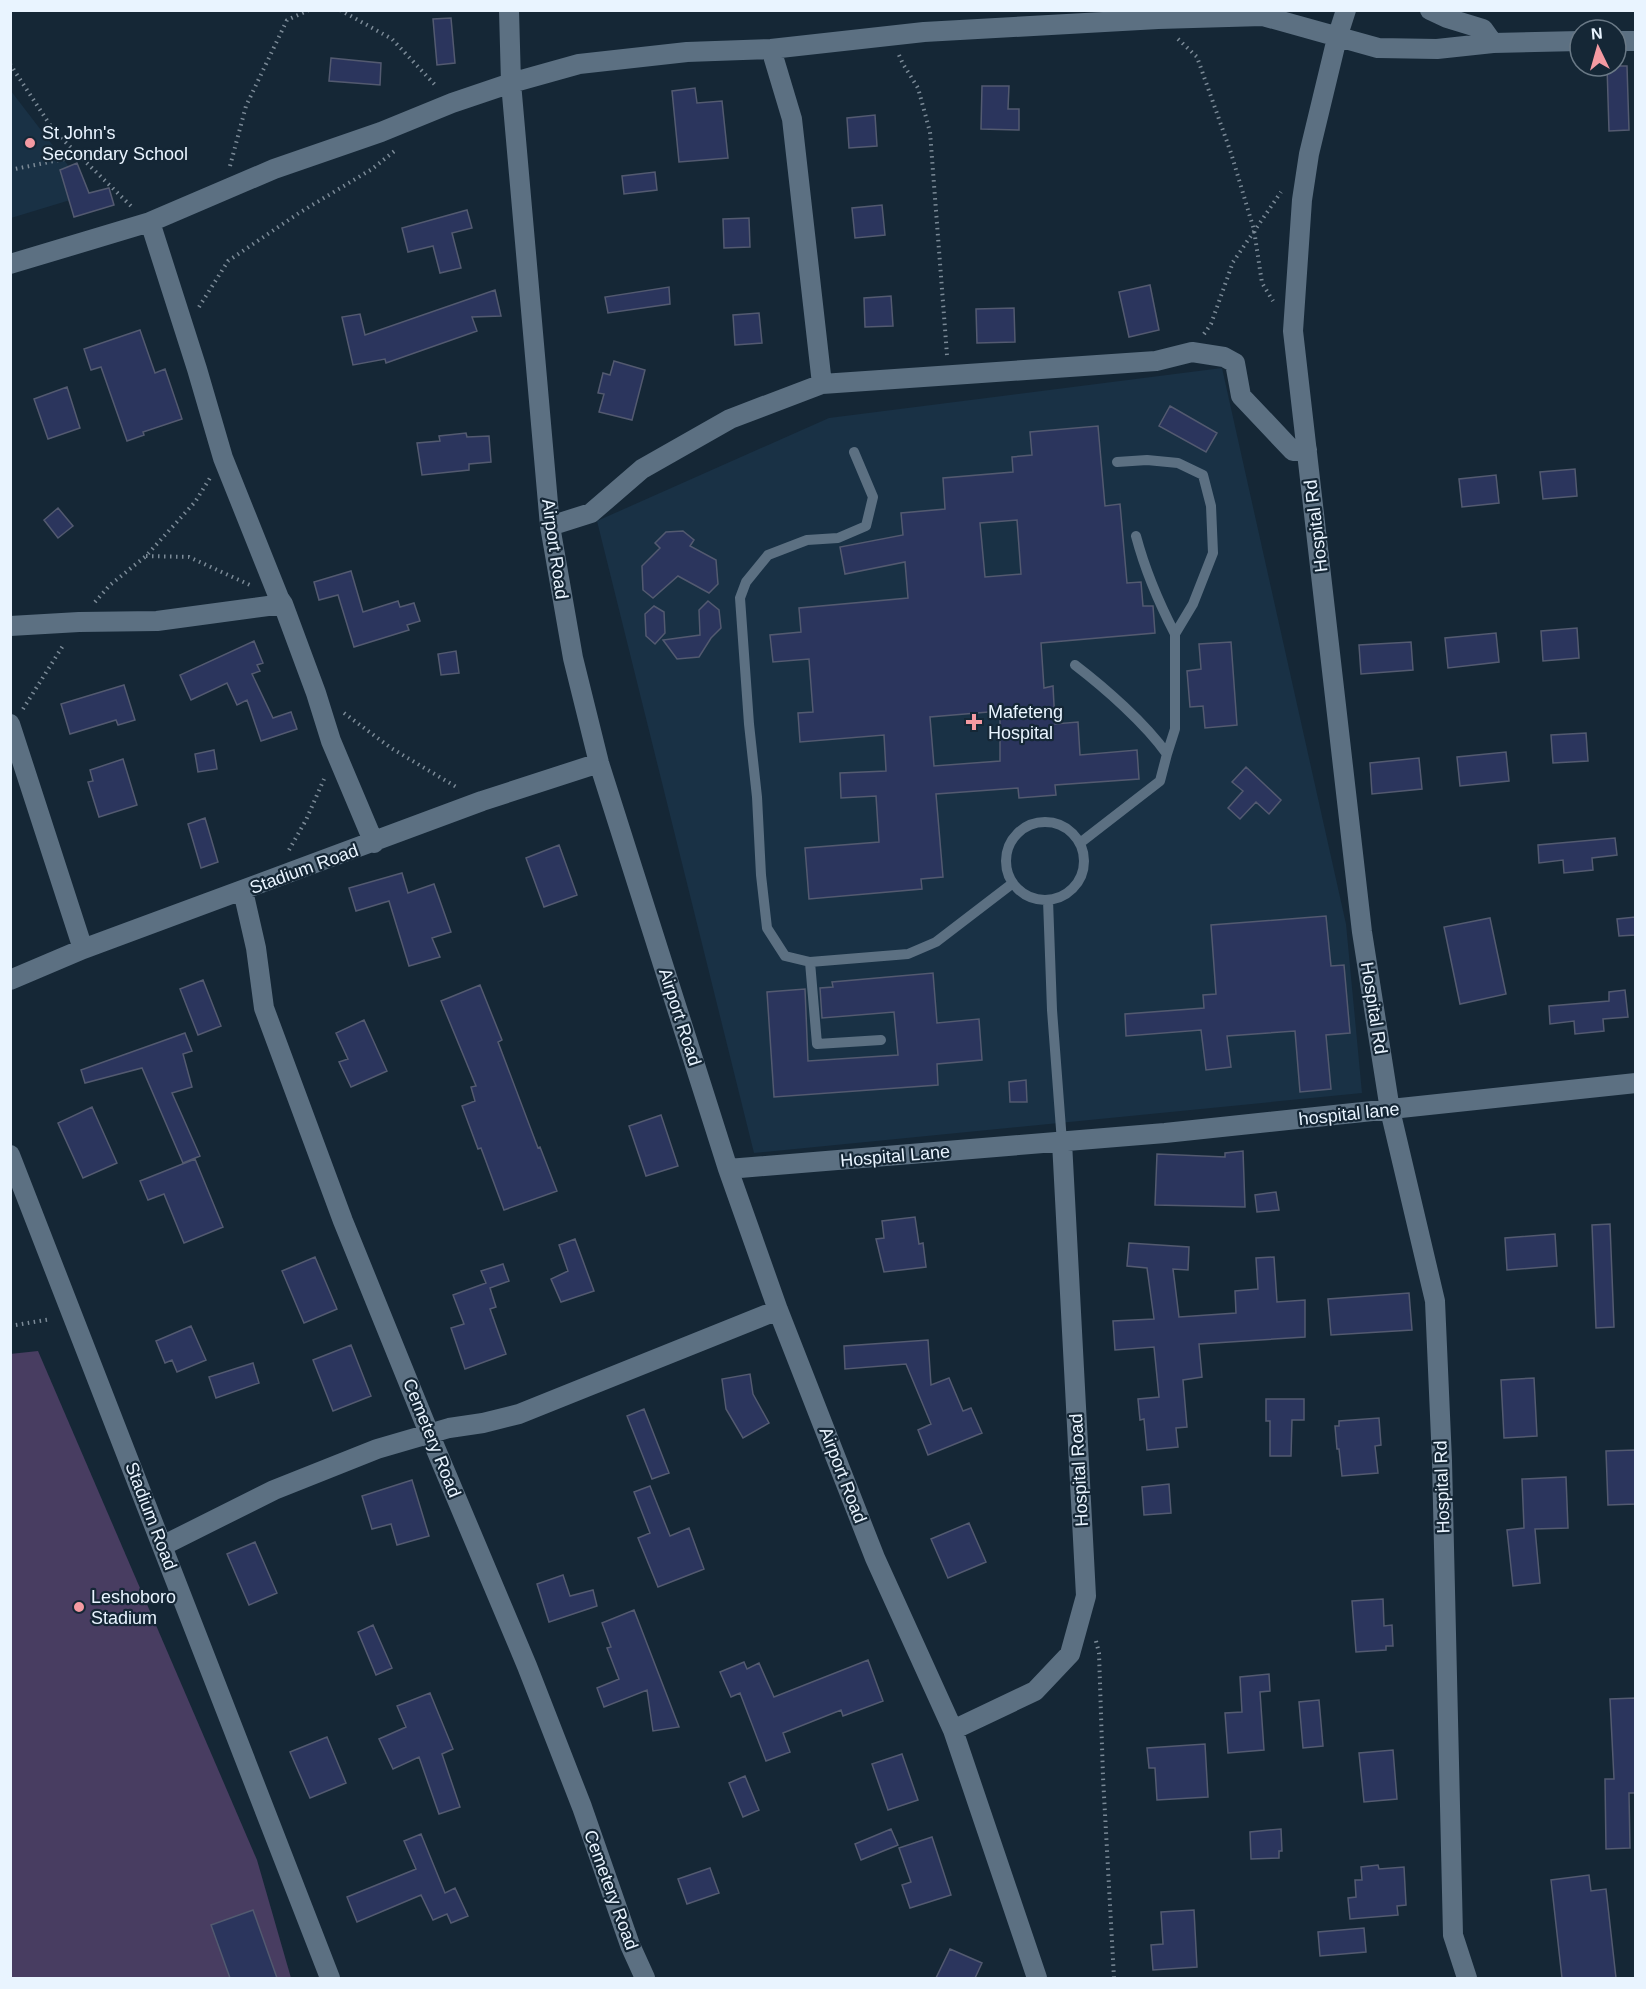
<svg xmlns="http://www.w3.org/2000/svg" width="1646" height="1989" viewBox="0 0 1646 1989" font-family="Helvetica,sans-serif">
	<style>
		.built { fill: #193145 }
		.green { fill: #483d61 }
		.building { fill: #2b355d; stroke: #535a70; stroke-width: 1.5; fill-rule: evenodd }
		.lines { fill: none; stroke-linecap: round; stroke-linejoin: round }
		.path { stroke: #7b8a97; stroke-width: 4; stroke-dasharray: 1.5 4.5; stroke-linecap: butt }
		.service { stroke: #5c7082; stroke-width: 10 }
		.minor { stroke: #5c7082; stroke-width: 20 }
		.poi-dot { fill: #f49aa2; stroke: #152736; stroke-width: 2 }
		.labels { text-anchor: middle; stroke-width: 4.5; stroke-linejoin: round; paint-order: stroke }
		.poi-label { font-size: 18px; fill: #e9f4ff; stroke: #152736; text-anchor: start }
		.street-label { font-size: 18px; fill: #e9f4ff; stroke: #152736 }
	</style>
	<rect width="100%" height="100%" fill="#152736"/>
	<!-- built -->
	<path class="built" d="M11,91L90,194L11,218Z
		M1222,368L1346,924L1362,1093L754,1153L597,521L829,418Z"/>
	<!-- green -->
	<path class="green" d="M38,1351L257,1860L291,1978H11L10,1354Z"/>
	<!-- building -->
	<path class="building" d="M451,18L455,63L437,65L433,19Z
		M331,58L381,63L380,85L329,81Z
		M1607,66H1627L1629,130L1609,131Z
		M982,86H1009L1008,109H1019V130L981,129Z
		M695,88L697,103L722,101L728,158L679,162L672,91Z
		M875,115L877,146L849,148L847,118Z
		M77,163L89,193L109,188L114,205L74,217L60,170Z
		M655,172L657,190L624,194L622,176Z
		M882,205L885,235L855,238L852,208Z
		M467,210L472,228L452,233L461,268L440,273L433,246L408,252L402,228Z
		M749,218L750,247L724,248L723,219Z
		M1150,285L1159,330L1129,337L1119,292Z
		M669,287L670,304L608,313L605,297Z
		M495,290L501,316L472,317L477,331L386,363L385,359L353,365L342,317L360,314L365,335Z
		M891,296L893,326L865,327L864,298Z
		M1014,308L1015,342L977,343L976,309Z
		M759,313L762,343L735,345L733,315Z
		M140,330L155,373L165,369L182,419L143,432L144,435L127,441L101,367L91,370L84,349Z
		M614,361L645,370L632,420L599,412L604,394L598,393L603,373L610,375Z
		M67,387L80,428L48,439L34,399Z
		M1170,406L1217,433L1206,452L1159,426Z
		M1098,426L1105,506L1120,504L1127,583L1141,582L1143,606H1153L1155,633L1041,643L1044,688L1053,686L1055,724L1078,722L1080,755L1137,750L1139,779L1055,785L1056,795L1019,798L1018,788L936,794L943,877L921,879L922,889L809,899L805,848L879,842L876,796L841,798L840,773L886,771L884,735L800,742L798,713L813,712L809,659L773,662L770,635L801,632L799,608L908,598L905,562L845,574L840,547L903,535L901,513L945,509L943,478L1013,472L1012,457L1032,455L1030,432ZM1017,520L1021,574L985,577L980,523ZM1000,711V761L934,766L930,717Z
		M466,433L467,437L489,436L491,462L469,464V470L422,475L417,443L440,441L439,436Z
		M1575,469L1577,496L1543,499L1540,472Z
		M1496,475L1499,503L1462,507L1459,479Z
		M58,508L73,526L58,538L44,520Z
		M683,531L694,540L690,546L716,560L718,584L709,593L678,576L653,598L643,590L642,566L660,548L655,543L666,532Z
		M351,571L363,612L398,601L400,607L414,603L420,621L407,625L409,630L354,647L338,595L319,600L314,582Z
		M708,601L719,610L721,628L711,638L699,657L677,659L663,640L700,635L699,610Z
		M654,606L664,612L665,633L655,644L646,636L645,614Z
		M1577,628L1579,658L1543,661L1541,631Z
		M1496,633L1499,662L1448,668L1445,638Z
		M254,641L263,663L257,665L260,671L252,674L273,718L291,712L297,729L261,741L247,700L237,705L227,683L191,700L180,675Z
		M1231,642L1237,725L1205,728L1203,706L1190,707L1187,671L1201,669L1199,644Z
		M1411,642L1413,670L1361,674L1359,645Z
		M456,651L459,673L441,675L438,654Z
		M124,685L135,720L118,725L116,720L70,734L61,704Z
		M1586,733L1588,761L1553,763L1551,735Z
		M214,750L217,769L198,772L195,754Z
		M1506,752L1509,781L1460,786L1457,757Z
		M1419,758L1422,789L1372,794L1370,763Z
		M123,759L137,805L99,817L88,782L93,781L90,770Z
		M1246,767L1281,800L1269,814L1256,802L1240,819L1228,808L1243,791L1232,782Z
		M205,818L218,862L201,868L188,824Z
		M1615,838L1617,855L1592,858L1593,870L1564,873L1563,860L1539,863L1538,845Z
		M559,845L577,895L544,907L526,858Z
		M402,873L408,893L434,884L451,932L432,938L440,957L409,966L389,901L356,911L349,888Z
		M1326,916L1331,966L1344,965L1350,1033L1326,1035L1331,1089L1300,1092L1295,1031L1227,1036L1231,1067L1206,1070L1201,1030L1126,1036L1125,1014L1204,1008L1203,995L1216,994L1211,925Z
		M1635,917V935L1619,936L1617,919Z
		M1490,918L1506,994L1460,1004L1444,927Z
		M933,973L937,1023L979,1019L982,1060L937,1064L938,1085L774,1097L767,992L805,989L808,1061L898,1055L894,1012L822,1018L820,988L833,987L832,982Z
		M203,980L221,1026L198,1035L180,989Z
		M480,985L502,1040L498,1042L538,1148L540,1147L557,1191L504,1210L481,1148L478,1149L462,1106L475,1101L471,1087L476,1086L441,1001Z
		M1625,990L1628,1017L1603,1019L1604,1031L1575,1034L1574,1021L1550,1024L1549,1006L1609,1001V992Z
		M364,1020L387,1071L351,1087L339,1062L348,1059L336,1033Z
		M185,1033L192,1051L183,1054L192,1087L172,1093L200,1156L183,1163L142,1068L85,1083L81,1070Z
		M1026,1080L1027,1102H1010L1009,1082Z
		M92,1107L117,1163L83,1178L58,1123Z
		M661,1115L678,1166L646,1176L629,1126Z
		M1243,1151L1245,1207L1155,1205L1157,1154L1225,1157V1153Z
		M195,1159L223,1227L184,1243L164,1194L148,1200L140,1181Z
		M1276,1192L1279,1210L1257,1212L1255,1195Z
		M915,1217L919,1244L923,1243L926,1267L884,1272L876,1239L884,1238L882,1221Z
		M1610,1224L1614,1327L1596,1328L1592,1225Z
		M1555,1234L1557,1266L1507,1270L1505,1238Z
		M575,1239L594,1291L561,1302L551,1279L568,1271L559,1245Z
		M1129,1243L1189,1247L1188,1270L1173,1269L1179,1317L1236,1313L1235,1291L1258,1289L1256,1258L1274,1257L1277,1302L1305,1300V1337L1199,1344L1202,1377L1183,1380L1187,1427L1176,1428L1178,1447L1147,1450L1144,1419L1140,1420L1138,1399L1159,1397L1154,1347L1115,1350L1113,1321L1154,1319L1147,1268L1127,1266Z
		M315,1257L337,1309L304,1323L282,1271Z
		M503,1264L509,1281L490,1288L496,1307L490,1309L506,1354L465,1369L451,1328L464,1324L453,1295L486,1283L481,1271Z
		M1409,1293L1412,1330L1331,1335L1328,1299Z
		M191,1326L206,1360L177,1372L172,1360L165,1363L156,1341Z
		M928,1340L931,1385L949,1378L963,1411L971,1408L982,1433L928,1455L918,1430L931,1424L906,1364L845,1369L844,1346Z
		M351,1345L371,1396L333,1411L313,1360Z
		M253,1363L259,1383L216,1398L209,1377Z
		M750,1374L753,1394L769,1423L743,1438L726,1409L722,1379Z
		M1534,1378L1537,1436L1504,1438L1501,1380Z
		M1266,1399H1304V1420H1292L1291,1456H1270V1421H1266Z
		M644,1409L669,1473L652,1479L627,1416Z
		M1379,1418L1381,1445L1375,1446L1378,1473L1342,1476L1339,1449H1337L1335,1426H1339V1421Z
		M1635,1450V1504L1608,1505L1606,1451Z
		M1566,1477L1568,1528L1535,1529L1540,1583L1513,1586L1507,1530L1524,1528L1522,1479Z
		M412,1480L429,1536L397,1545L391,1524L372,1529L362,1496Z
		M1169,1484L1171,1513L1144,1515L1142,1487Z
		M650,1486L670,1536L689,1528L704,1569L658,1587L638,1538L650,1533L634,1492Z
		M969,1523L986,1562L948,1578L931,1539Z
		M255,1542L277,1593L249,1605L227,1554Z
		M563,1575L570,1596L593,1590L597,1606L549,1622L537,1584Z
		M1383,1599L1384,1626L1392,1625L1393,1646H1386V1650L1356,1652L1352,1601Z
		M634,1610L679,1727L653,1731L647,1690L604,1707L597,1688L619,1679L607,1648L611,1647L602,1623Z
		M373,1625L392,1668L376,1675L358,1632Z
		M868,1660L883,1701L843,1716L841,1710L783,1733L790,1752L766,1761L740,1693L731,1697L720,1672L744,1662L747,1669L759,1663L774,1697Z
		M1269,1674L1270,1691L1260,1692L1264,1750L1228,1753L1225,1713L1242,1712L1240,1677Z
		M430,1693L453,1749L442,1754L460,1807L439,1814L419,1757L393,1769L379,1739L406,1727L397,1706Z
		M1635,1698V1793H1629L1630,1848L1606,1849L1605,1779H1614L1610,1699Z
		M1319,1700L1323,1746L1303,1748L1299,1702Z
		M327,1737L346,1783L310,1798L290,1752Z
		M1205,1744L1208,1797L1157,1800L1155,1768H1149L1147,1748Z
		M1393,1750L1397,1799L1364,1802L1359,1753Z
		M902,1754L918,1800L888,1810L872,1764Z
		M745,1776L759,1810L743,1817L729,1783Z
		M891,1829L898,1845L861,1860L855,1844Z
		M1281,1829L1282,1851H1279V1858L1251,1859L1250,1832Z
		M421,1834L445,1893L455,1888L468,1916L451,1923L447,1914L433,1920L421,1895L357,1922L347,1897L416,1869L404,1841Z
		M932,1837L951,1895L910,1908L902,1885L911,1882L899,1848Z
		M1378,1865L1379,1869L1404,1867L1406,1905L1397,1906L1398,1915L1350,1919L1348,1898L1356,1897L1355,1880H1362L1361,1867Z
		M710,1868L719,1893L687,1904L678,1879Z
		M1589,1875L1591,1891L1606,1889L1616,1978H1562L1551,1880Z
		M253,1910L277,1978H230L211,1925Z
		M1194,1910L1197,1967L1153,1970L1151,1945L1163,1944L1161,1912Z
		M1364,1928L1366,1952L1320,1956L1318,1932Z
		M950,1949L982,1963L975,1978H936Z"/>
	<g class="lines">
		<!-- path -->
		<path class="path" d="M340,10L392,39L437,87
			M1178,39L1197,57L1231,153L1254,230L1262,283L1273,301
			M899,55L903,64L918,88L930,132L947,355
			M10,64L54,131L131,206
			M230,166L246,106L287,20L309,10
			M10,170L79,156
			M199,307L228,261L299,213L372,169L397,149
			M1204,334L1211,324L1233,262L1281,192
			M146,556L189,557L252,586
			M95,602L110,585L146,556L195,502L210,478
			M23,709L64,644
			M344,713L391,748L458,788
			M289,850L306,820L324,779
			M10,1326L51,1319
			M1096,1641L1099,1653L1103,1777L1114,1978"/>
		<!-- service -->
		<path class="service" d="M854,452L873,497L866,526L838,538L807,540L768,555L746,582L740,598L749,724L757,797L761,875L767,928L785,956L810,962L908,954L936,942L1013,883
			M1117,462L1147,460L1178,463L1203,475L1211,506L1213,553L1193,604L1175,634V729L1167,754
			M1136,536C1145,570 1159,603 1175,634
			M1075,665C1105,688 1145,723 1167,754L1160,781L1080,843
			M1006 861a39 39 0 1 1 78 0a39 39 0 1 1-78 0Z
			M1048,900L1052,1010L1062,1142
			M810,962L817,1044L881,1040"/>
		<!-- minor -->
		<path class="minor" d="M509,10L511,83L550,526L573,658L599,763L728,1169L778,1310L875,1558L953,1730L1037,1978
			M1346,10L1337,38L1309,154L1302,200L1293,331L1362,932L1390,1110L1435,1301L1442,1461L1453,1935L1467,1978
			M1430,10L1447,18L1483,29L1493,43
			M1616,41H1636
			M150,222L197,369L223,458L279,598L283,604L316,693L331,741L374,843
			M10,264L150,222L274,169L381,132L452,103L511,83L579,64L687,52L771,49L924,32L1158,19L1263,16L1378,48L1437,49L1493,43L1580,41
			M822,384L1156,361L1192,352L1224,357L1235,363L1241,396L1293,451L1307,450
			M550,526L591,513L642,469L730,419L822,384L792,119L771,49
			M10,626L79,622L157,621L283,604
			M10,724L83,949
			M243,891L256,948L264,1008L343,1221L429,1433L527,1666L582,1807L630,1945L645,1978
			M10,980L83,949L482,801L599,763
			M10,1155L330,1978
			M728,1169L1165,1133L1636,1083
			M162,1546L274,1490L377,1449L449,1428L483,1423L519,1414L778,1310
			M953,1730L1035,1691L1070,1654L1086,1596L1062,1142"/>
	</g>
	<!-- markers -->
	<g class="poi-dot">
		<circle cx="30" cy="143" r="6"/>
		<path d="M971 713h6v6h6v6h-6v6h-6v-6h-6v-6h6z"/>
		<circle cx="79" cy="1607" r="6"/>
	</g>
	<g class="labels">
		<!-- poi labels -->
		<g class="poi-label">
			<text x="42" y="139">St John's<tspan x="42" dy="21">Secondary School</tspan></text>
			<text x="988" y="718">Mafeteng<tspan x="988" dy="21">Hospital</tspan></text>
			<text x="91" y="1603">Leshoboro<tspan x="91" dy="21">Stadium</tspan></text>
		</g>
		<!-- street labels -->
		<g class="street-label">
			<text transform="translate(1316 526) rotate(-97)" y="6">Hospital Rd</text>
			<text transform="translate(555 549) rotate(82)" y="6">Airport Road</text>
			<text transform="translate(304 869) rotate(-20)" y="6">Stadium Road</text>
			<text transform="translate(1374 1008) rotate(81)" y="6">Hospital Rd</text>
			<text transform="translate(680 1017) rotate(72)" y="6">Airport Road</text>
			<text transform="translate(1349 1114) rotate(-6)" y="6">hospital lane</text>
			<text transform="translate(895 1156) rotate(-5)" y="6">Hospital Lane</text>
			<text transform="translate(432 1438) rotate(68)" y="6">Cemetery Road</text>
			<text transform="translate(1079 1470) rotate(-93)" y="6">Hospital Road</text>
			<text transform="translate(843 1475) rotate(69)" y="6">Airport Road</text>
			<text transform="translate(1442 1487) rotate(-92)" y="6">Hospital Rd</text>
			<text transform="translate(151 1516) rotate(69)" y="6">Stadium Road</text>
			<text transform="translate(611 1890) rotate(70)" y="6">Cemetery Road</text>
		</g>
	</g>
	<!-- border -->
	<rect width="1646" height="1989" fill="none" stroke="#e9f4ff" stroke-width="24"/>
	<!-- north arrow -->
	<g transform="translate(1598 48) rotate(355)"><circle r="28" fill="#152736" stroke="#6a7986" stroke-width="1.5"/>
	<path d="M0-4.5L10 22L0 15L-10 22Z" fill="#f49aa2"/>
	<text y="-9" font-size="16" font-weight="bold" text-anchor="middle" fill="#e9f4ff">N</text>
	</g>
</svg>
